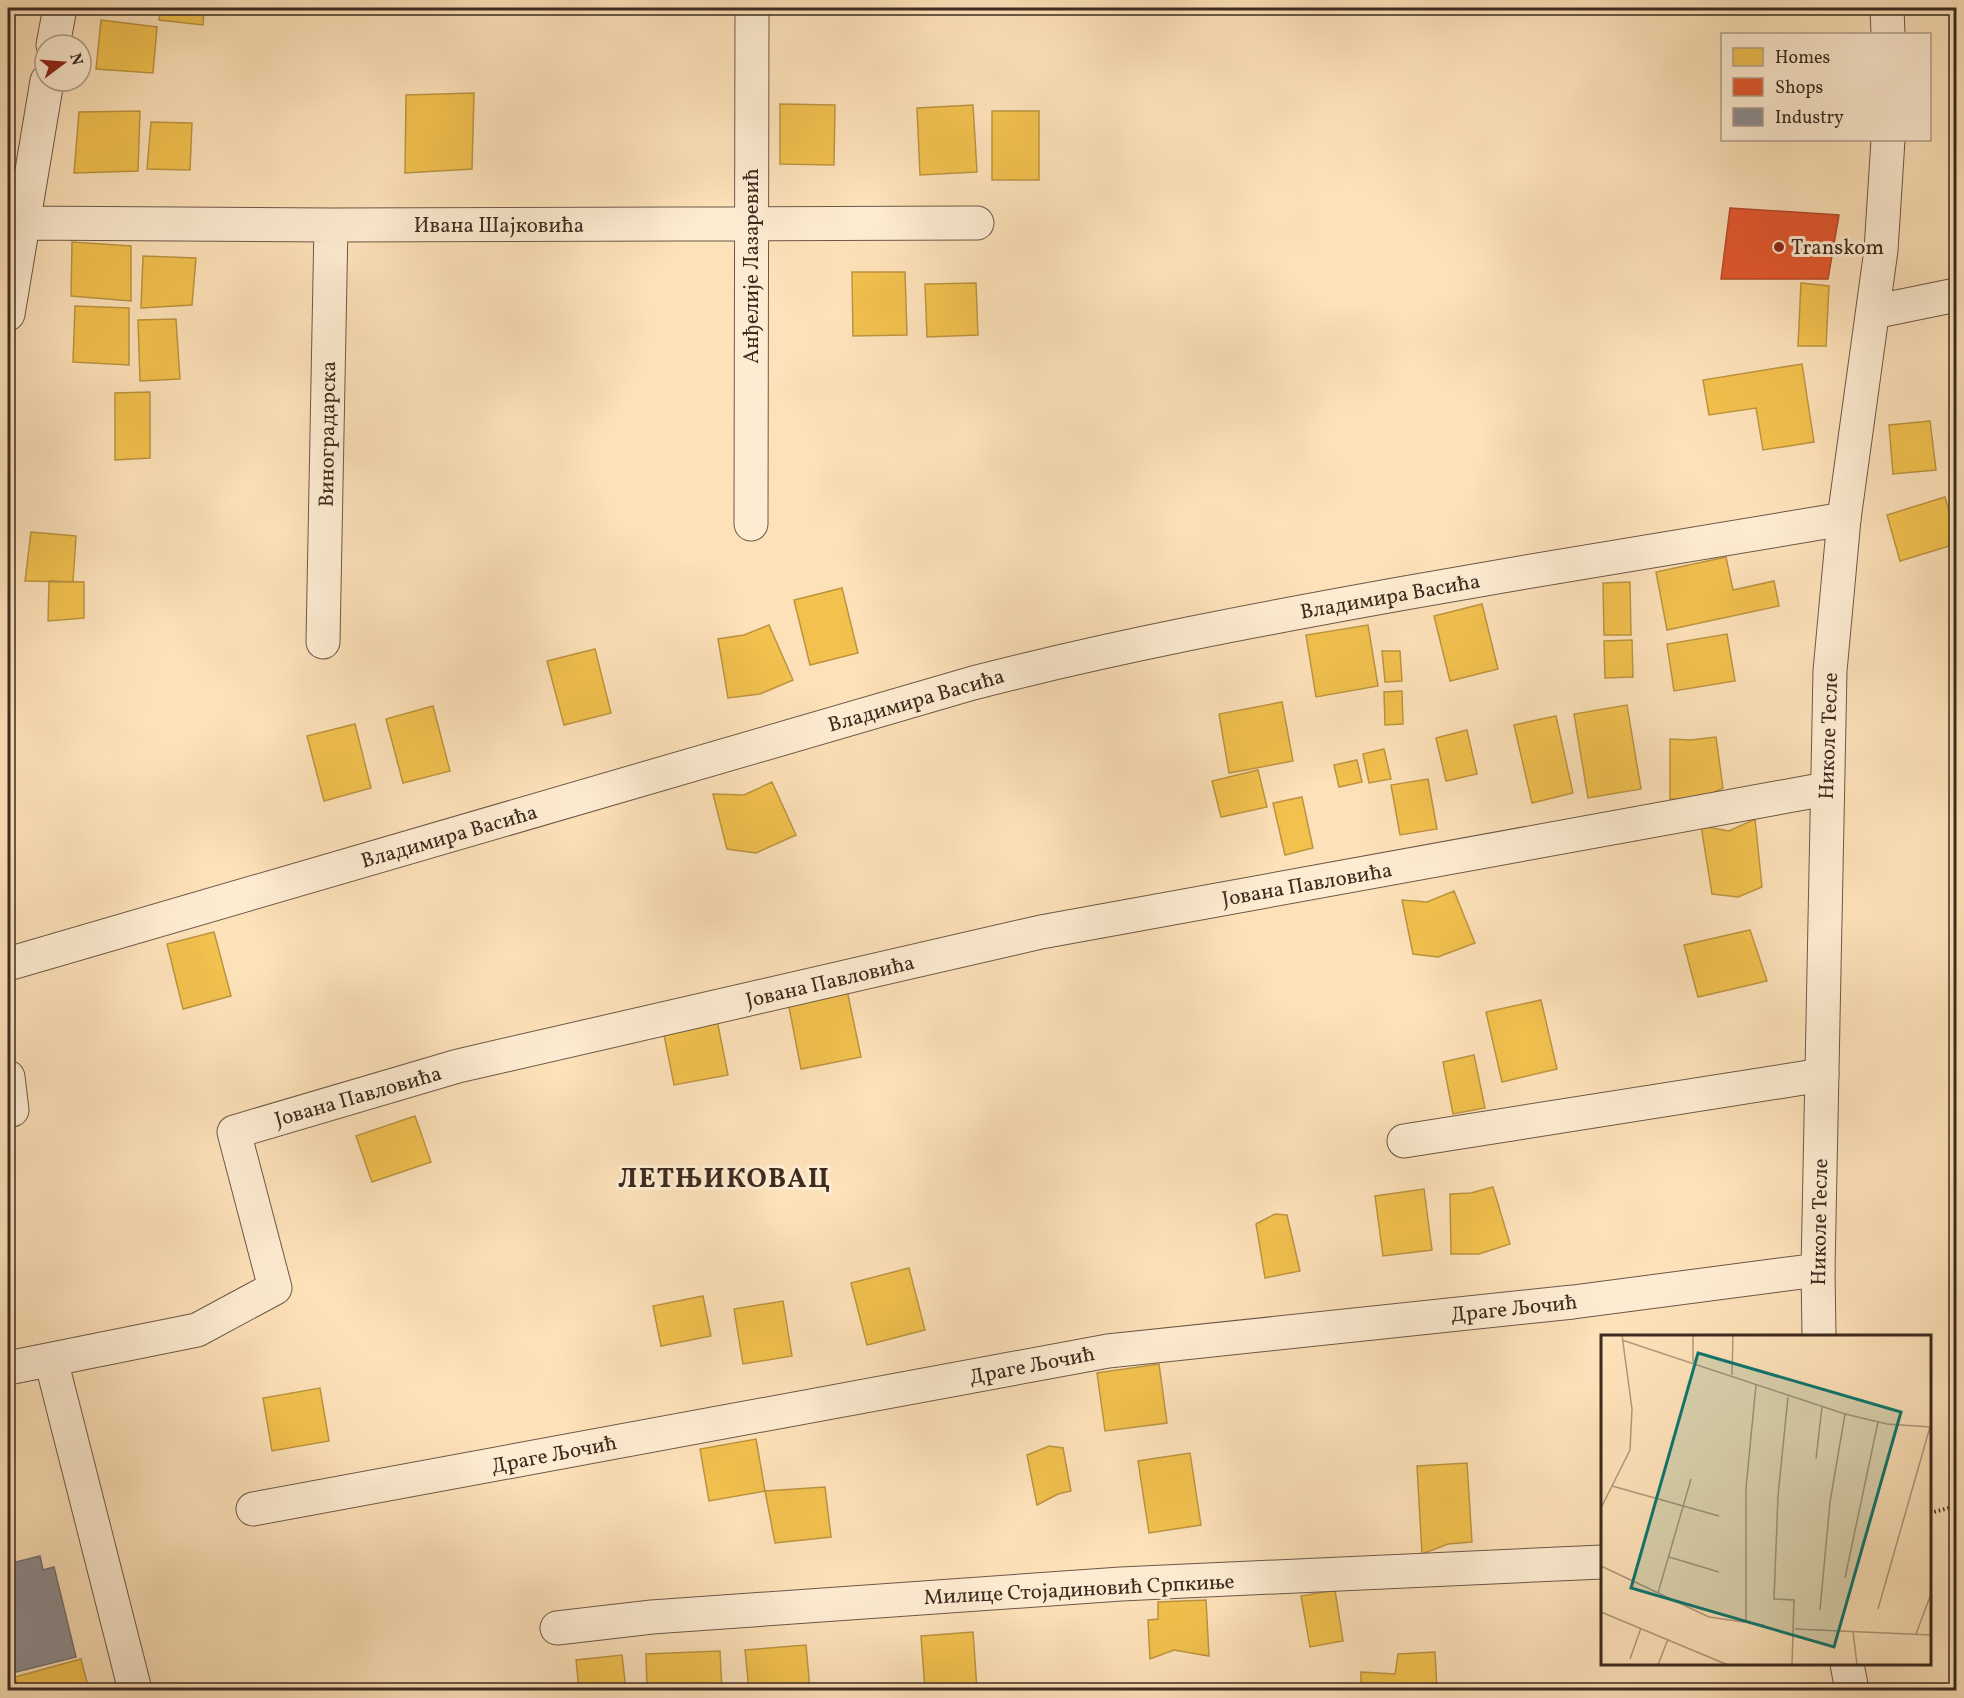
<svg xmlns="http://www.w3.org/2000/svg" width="1964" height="1698" viewBox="0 0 1964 1698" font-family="Vollkorn,serif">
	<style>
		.homes { fill: #f2c14e; stroke: #bc9440; stroke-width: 1.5 }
		.shops { fill: #e4572e; stroke: #b24a2a; stroke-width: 1.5 }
		.industry { fill: #8d8d92; stroke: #757070; stroke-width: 1.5 }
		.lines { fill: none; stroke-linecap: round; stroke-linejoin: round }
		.minor-casing { stroke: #6d5846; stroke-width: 35 }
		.tertiary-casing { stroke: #6d5846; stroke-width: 35 }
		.path { stroke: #3d2b20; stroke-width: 4; stroke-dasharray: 1.5 3; stroke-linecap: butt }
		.minor { stroke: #feecd2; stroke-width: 33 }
		.tertiary { stroke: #feecd2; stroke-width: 33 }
		.poi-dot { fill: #8f2418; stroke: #feecd2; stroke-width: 2 }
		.labels { text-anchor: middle; stroke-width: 6; stroke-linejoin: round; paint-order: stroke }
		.street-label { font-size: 21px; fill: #3d2b20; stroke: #feecd2 }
		.poi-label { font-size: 21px; fill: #3d2b20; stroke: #feecd2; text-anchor: start }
		.district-label { font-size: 27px; font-weight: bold; letter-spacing: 1.5px; fill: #3d2b20; stroke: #feecd2 }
		.inset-road { fill: none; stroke: #b0987c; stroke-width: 1.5 }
		.view { fill: #0f766e; fill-opacity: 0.15; stroke: #0f766e; stroke-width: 3 }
		.inset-edge { fill: none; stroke: #3d2b20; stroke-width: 3 }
	</style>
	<rect width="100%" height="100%" fill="#fde1b9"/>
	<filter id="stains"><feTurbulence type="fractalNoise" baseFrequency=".00333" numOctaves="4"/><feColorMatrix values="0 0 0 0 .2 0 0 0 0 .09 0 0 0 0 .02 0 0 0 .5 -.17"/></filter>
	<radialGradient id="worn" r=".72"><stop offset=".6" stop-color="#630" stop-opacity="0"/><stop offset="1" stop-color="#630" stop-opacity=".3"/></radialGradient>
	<!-- homes -->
	<path class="homes" d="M97,8H150V14H97Z
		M160,8H204L203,25L159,20Z
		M101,20L157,27L153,73L96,69Z
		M474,93L472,169L405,173L406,95Z
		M780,104L835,105L834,165L780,164Z
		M973,105L977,172L920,175L917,108Z
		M140,111L138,171L74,173L79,112Z
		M992,111H1039V180H992Z
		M151,122L192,123L190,170L147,169Z
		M1956,168V190L1951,170Z
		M72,242L131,246V301L71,296Z
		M143,256L196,258L192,305L141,308Z
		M852,272H905L907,335L853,336Z
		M976,283L978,335L927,337L925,284Z
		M1801,283L1829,286L1826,346H1798Z
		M75,306L129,308V365L73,362Z
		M176,319L180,379L140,381L138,320Z
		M1802,364L1814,442L1763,450L1756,408L1709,415L1703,380Z
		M150,392V458L115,460V393Z
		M1930,421L1936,470L1893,474L1889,425Z
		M1945,497L1956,535V544L1900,561L1887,515Z
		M31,532L76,536L73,582L25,581Z
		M1726,557L1733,590L1774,581L1779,606L1667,630L1656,572Z
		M49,581L84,582V618L48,621Z
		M1630,582L1631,635H1604L1603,583Z
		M842,588L858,653L810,665L794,600Z
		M1482,604L1498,669L1450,681L1434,616Z
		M769,625L793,680L760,694L728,698L718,639L744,635Z
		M1368,625L1378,686L1316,697L1306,635Z
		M1727,634L1735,681L1674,691L1667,644Z
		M1632,640L1633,677L1605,678L1604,641Z
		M595,649L611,713L564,725L547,661Z
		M1382,651H1400L1402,681L1385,682Z
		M1402,691L1403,724L1385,725L1384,692Z
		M1282,702L1293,761L1229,773L1219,714Z
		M1627,705L1641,789L1588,798L1574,714Z
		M433,706L450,771L403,783L386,719Z
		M1556,716L1573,793L1532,803L1514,725Z
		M355,724L371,788L324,801L307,736Z
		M1467,730L1477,774L1446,781L1436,738Z
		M1716,737L1723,788L1700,799H1670V739L1691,740Z
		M1384,749L1391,779L1369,783L1363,754Z
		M1357,760L1362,782L1339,787L1334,765Z
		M1258,770L1267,807L1221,817L1212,781Z
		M1428,779L1437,829L1400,835L1391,785Z
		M772,782L796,835L756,853L727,849L713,794L744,795Z
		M1302,797L1313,848L1285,855L1273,803Z
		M1755,819L1762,887L1738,897L1712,894L1701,826L1729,831Z
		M1454,891L1475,943L1438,957L1413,954L1402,900L1427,902Z
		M1750,930L1767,981L1698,997L1684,945Z
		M214,932L231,996L183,1009L167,944Z
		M847,990L861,1057L801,1069L788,1002Z
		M1541,1000L1557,1069L1502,1082L1486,1012Z
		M717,1020L728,1075L674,1085L663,1030Z
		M1474,1055L1485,1108L1453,1114L1443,1062Z
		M415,1116L431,1162L372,1182L356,1136Z
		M1493,1187L1510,1244L1479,1254H1451L1450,1194L1471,1193Z
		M1424,1189L1432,1250L1383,1256L1375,1196Z
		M1275,1214L1287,1215L1300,1271L1265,1278L1256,1224Z
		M909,1268L925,1330L867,1345L851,1283Z
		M703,1296L711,1336L661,1346L653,1306Z
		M783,1301L792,1356L743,1364L734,1309Z
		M1159,1364L1167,1423L1105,1431L1097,1373Z
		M320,1388L329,1441L272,1451L263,1398Z
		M756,1439L765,1491L709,1501L700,1449Z
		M1049,1446L1063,1448L1071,1491L1058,1494L1037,1505L1027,1455Z
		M1190,1453L1201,1525L1149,1533L1138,1461Z
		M1467,1463L1472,1542L1448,1544L1422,1554L1417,1466Z
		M825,1487L831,1537L775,1543L765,1491Z
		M1335,1590L1343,1641L1310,1647L1301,1596Z
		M1206,1600L1209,1656L1174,1650L1150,1659L1148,1620L1158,1619V1602Z
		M973,1632L977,1690H925L921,1636Z
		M806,1645L810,1690H749L745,1650Z
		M720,1651L722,1690H647L646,1654Z
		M1435,1652L1437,1690H1361V1672L1395,1674L1398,1654Z
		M622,1655L626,1690H579L576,1660Z
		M81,1659L89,1690H18L15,1677Z"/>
	<!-- shops -->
	<path class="shops" d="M1730,208L1839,215L1828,279H1721Z"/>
	<!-- industry -->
	<path class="industry" d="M40,1556L43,1570L54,1567L76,1657L8,1674V1564Z"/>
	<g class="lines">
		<defs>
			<path id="minor" d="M53,45L60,8
				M22,223L331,225L977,223
				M1873,312L1956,295
				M8,314L47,81
				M751,524L752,8
				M323,642L331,225
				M8,964L973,683C1116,646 1260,619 1405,593C1551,567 1697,543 1844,519
				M8,1077L12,1110
				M1404,1141L1822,1075
				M51,1360L135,1690
				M8,1368L197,1330L275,1288L234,1132L458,1066L1041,932L1826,789
				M253,1509L1108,1351L1573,1302L1818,1270
				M557,1628L652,1617L1121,1584L1602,1562"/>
			<path id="tertiary" d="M1887,8L1888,34
				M1819,1336L1818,1270L1830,671L1844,519L1881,250L1888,140
				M1847,1664L1852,1690"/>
		</defs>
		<!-- minor casing -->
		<use href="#minor" class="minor-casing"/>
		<!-- tertiary casing -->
		<use href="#tertiary" class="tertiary-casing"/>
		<!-- path -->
		<path class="path" d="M1930,1513L1956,1506"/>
		<!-- minor -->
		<use href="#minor" class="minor"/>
		<!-- tertiary -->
		<use href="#tertiary" class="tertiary"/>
	</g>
	<!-- markers -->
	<circle class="poi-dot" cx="1779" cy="247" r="6"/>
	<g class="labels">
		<!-- street labels -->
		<g class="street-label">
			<text x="499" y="232">Ивана Шајковића</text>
			<text transform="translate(751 266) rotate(-90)" y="7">Анђелије Лазаревић</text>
			<text transform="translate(327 434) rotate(-89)" y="7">Виноградарска</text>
			<text transform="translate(1390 596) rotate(-10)" y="7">Владимира Васића</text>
			<text transform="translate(916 700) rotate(-16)" y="7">Владимира Васића</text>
			<text transform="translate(1828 736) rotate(-88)" y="7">Николе Тесле</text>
			<text transform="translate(449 836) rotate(-16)" y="7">Владимира Васића</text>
			<text transform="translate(1307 884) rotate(-10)" y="7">Јована Павловића</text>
			<text transform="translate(830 981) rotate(-13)" y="7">Јована Павловића</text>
			<text transform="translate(358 1096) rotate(-16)" y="7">Јована Павловића</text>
			<text transform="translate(1819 1222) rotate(-89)" y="7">Николе Тесле</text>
			<text transform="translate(1514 1308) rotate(-6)" y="7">Драге Љочић</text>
			<text transform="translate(1032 1365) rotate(-11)" y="7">Драге Љочић</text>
			<text transform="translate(554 1454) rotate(-11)" y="7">Драге Љочић</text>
			<text transform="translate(1079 1589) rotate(-3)" y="7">Милице Стојадиновић Српкиње</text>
		</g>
		<!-- poi labels -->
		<g class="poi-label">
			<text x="1791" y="254">Transkom</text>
		</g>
		<!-- district labels -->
		<g class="district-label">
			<text x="725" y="1187">ЛЕТЊИКОВАЦ</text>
		</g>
	</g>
	<!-- overview -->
	<g transform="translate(1601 1335)">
		<rect width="330" height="330" fill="#fde1b9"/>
		<path class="inset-road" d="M21,5L244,79L286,89L330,92M92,27V0M131,40L132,0M187,62L177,161L173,264L193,265L191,330M215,124L221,72M11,151L118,181M0,173L29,115L31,74L21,0M68,222L118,237M0,231L108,282L163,290M244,243L277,87M57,258L90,144M277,274L329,92M219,275L229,167L244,79M0,277L127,330M145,288V153L155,50M194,294L330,300M252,296L256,330M315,299L330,259M29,324L40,293M57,330L67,304"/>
		<path class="view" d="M97,18L300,77L233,312L30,253Z"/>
		<rect width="330" height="330" class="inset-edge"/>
	</g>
	<!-- margin -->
	<rect width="1964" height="1698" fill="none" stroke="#fde1b9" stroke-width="30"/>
	<rect x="9" y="9" width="1946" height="1680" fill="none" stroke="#3d2b20" stroke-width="3"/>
	<rect x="15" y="15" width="1934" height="1668" fill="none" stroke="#3d2b20" stroke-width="1.5"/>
	<!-- legend -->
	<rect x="1721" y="33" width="210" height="108" fill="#feecd2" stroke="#b19f8b" stroke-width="1.5"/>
	<rect x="1733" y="48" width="30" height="18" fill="#f2c14e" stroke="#b19f8b" stroke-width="1.5"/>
	<text x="1775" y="63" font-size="18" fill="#3d2b20">Homes</text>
	<rect x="1733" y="78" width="30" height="18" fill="#e4572e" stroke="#b19f8b" stroke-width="1.5"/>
	<text x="1775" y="93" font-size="18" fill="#3d2b20">Shops</text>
	<rect x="1733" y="108" width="30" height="18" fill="#8d8d92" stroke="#b19f8b" stroke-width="1.5"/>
	<text x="1775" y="123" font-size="18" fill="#3d2b20">Industry</text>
	<!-- north arrow -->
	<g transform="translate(63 63) rotate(74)"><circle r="28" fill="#feecd2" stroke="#b19f8b" stroke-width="1.5"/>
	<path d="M0-4.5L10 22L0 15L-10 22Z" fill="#8f2418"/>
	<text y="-9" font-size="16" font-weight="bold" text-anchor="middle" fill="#3d2b20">N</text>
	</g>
	<rect width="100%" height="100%" filter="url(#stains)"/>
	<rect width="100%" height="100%" fill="url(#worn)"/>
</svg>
